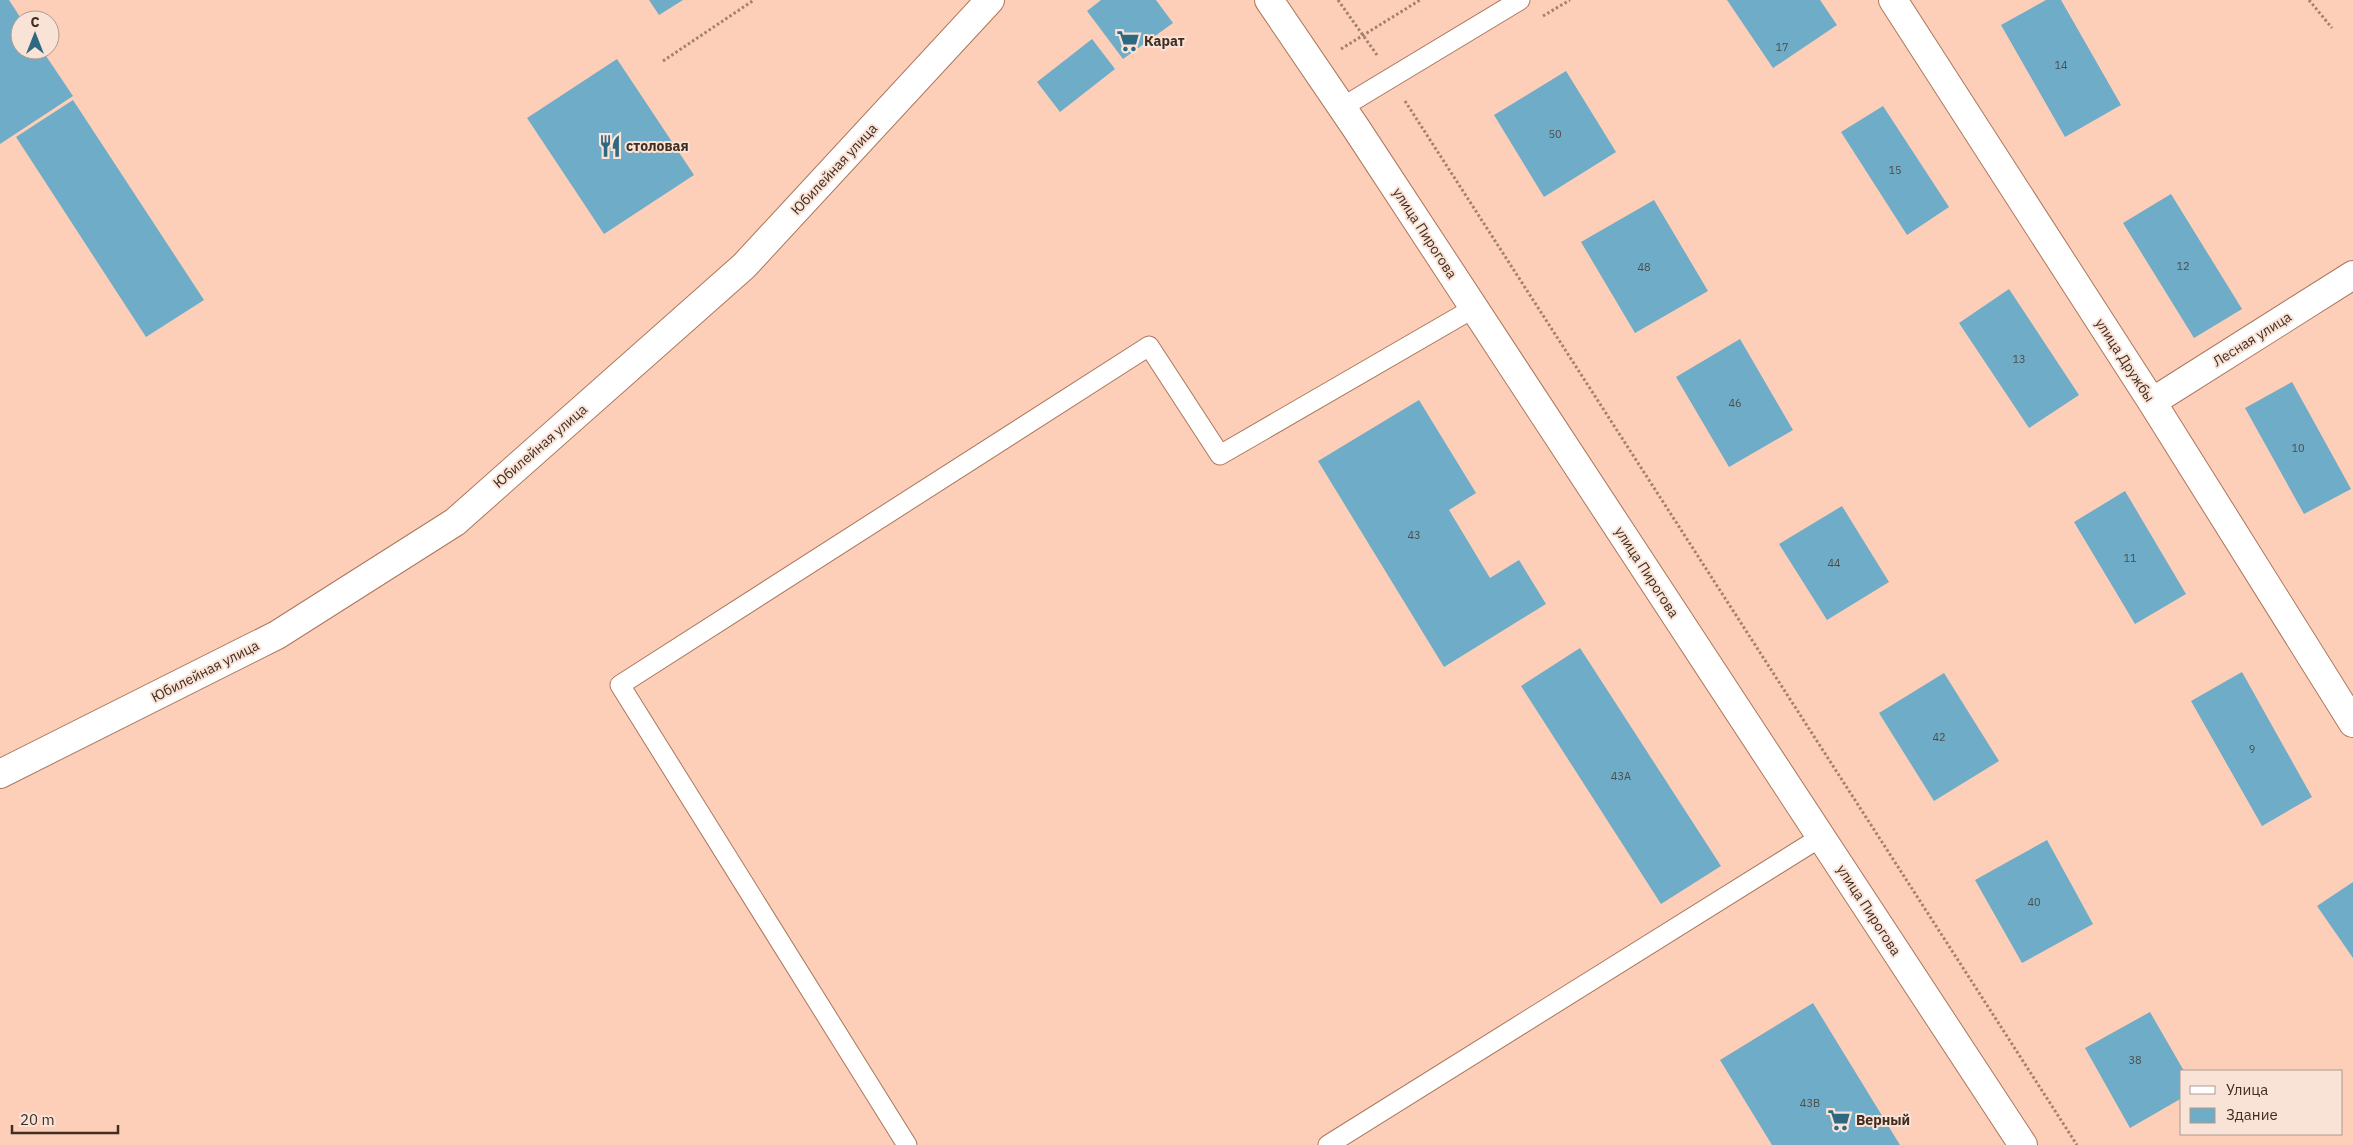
<svg xmlns="http://www.w3.org/2000/svg" width="2353" height="1145" viewBox="0 0 2353 1145" font-family="'IBM Plex Sans',sans-serif">
	<style>
		.building { fill: #6facc8 }
		.lines { fill: none; stroke-linecap: round; stroke-linejoin: round }
		.service-casing { stroke: #ab775c; stroke-width: 21 }
		.minor-casing { stroke: #ab775c; stroke-width: 30 }
		.tertiary-casing { stroke: #ab775c; stroke-width: 30 }
		.path { stroke: #a3816f; stroke-width: 3; stroke-dasharray: 2.5 2.5; stroke-linecap: butt }
		.service { stroke: #fff; stroke-width: 19 }
		.minor { stroke: #fff; stroke-width: 28 }
		.tertiary { stroke: #fff; stroke-width: 28 }
		.labels { text-anchor: middle; stroke-width: 4; stroke-linejoin: round; paint-order: stroke }
		.number-label { font-size: 11px; fill: #4d4d4b }
		.poi-label { font-size: 14px; font-weight: bold; fill: #422d21; stroke: #f9e2d6; text-anchor: start }
		.street-label { font-size: 14px; fill: #422d21; stroke: #f9e2d6 }
	</style>
	<rect width="100%" height="100%" fill="#fdcfb8"/>
	<!-- building -->
	<path class="building" d="M0,0H9L22,20H20V50H42L73,96L0,144Z
		M649,0H683L659,15Z
		M1101,0H1156L1173,23L1123,59L1087,11Z
		M1727,0H1820L1837,25L1773,68Z
		M2046,0H2061L2121,105L2065,137L2001,25Z
		M1092,39L1115,69L1060,112L1037,82Z
		M617,59L694,175L604,234L527,118Z
		M1566,71L1616,152L1544,197L1494,115Z
		M73,100L204,300L146,337L16,137Z
		M1883,106L1949,207L1907,235L1841,132Z
		M2171,194L2242,309L2194,338L2123,223Z
		M1654,200L1708,291L1635,333L1581,242Z
		M2009,289L2079,395L2029,428L1959,323Z
		M1740,339L1793,430L1729,467L1676,377Z
		M2292,382L2351,489L2304,514L2245,408Z
		M1419,400L1476,493L1449,510L1490,578L1519,560L1546,604L1444,667L1318,461Z
		M2125,491L2186,594L2135,624L2074,522Z
		M1842,506L1889,582L1827,620L1779,544Z
		M1580,648L1721,866L1661,904L1521,686Z
		M2242,672L2312,797L2262,826L2191,701Z
		M1944,673L1999,761L1934,801L1879,713Z
		M2047,840L2093,924L2022,963L1975,880Z
		M2353,882V958L2317,906Z
		M1813,1003L1900,1145H1772L1720,1060Z
		M2150,1012L2184,1071H2182V1098L2130,1128L2085,1048Z"/>
	<g class="lines">
		<defs>
			<path id="service" d="M1341,108L1520,0
				M907,1145L620,685L1149,346L1220,455L1474,308
				M1328,1145L1821,837"/>
			<path id="minor" d="M1893,0L2152,402L2353,723
				M2152,402L2353,275
				M0,774L277,635L455,522L744,266L990,0"/>
			<path id="tertiary" d="M1269,0L1356,128L2023,1145"/>
		</defs>
		<!-- service casing -->
		<use href="#service" class="service-casing"/>
		<!-- minor casing -->
		<use href="#minor" class="minor-casing"/>
		<!-- tertiary casing -->
		<use href="#tertiary" class="tertiary-casing"/>
		<!-- path -->
		<path class="path" d="M1338,0L1377,55
			M2309,0L2332,28
			M1543,16L1570,0
			M1341,49L1420,0
			M663,61L754,0
			M1405,101L2077,1145"/>
		<!-- service -->
		<use href="#service" class="service"/>
		<!-- minor -->
		<use href="#minor" class="minor"/>
		<!-- tertiary -->
		<use href="#tertiary" class="tertiary"/>
	</g>
	<!-- icons -->
	<defs>
		<symbol id="supermarket-bare" viewBox="-9 -9 18 18"><path d="M-6-5.5h2.5l.6 2H6L4.5 2H-2.5L-4.4-4H-6ZM-1.5 3.2a1.3 1.3 0 1 0 .1 0ZM3 3.2a1.3 1.3 0 1 0 .1 0Z" fill="#2e6881" stroke="#f9e2d6" stroke-width="2.5" paint-order="stroke"/></symbol>
		<symbol id="restaurant-bare" viewBox="-9 -9 18 18"><path d="M-5-6h1v4h1v-4h1v4h1v-4h1v5L-1.5 .5V6h-2V.5L-5-1ZM5-6V6H3V1.5H1.5Q1.5-4 5-6Z" fill="#2e6881" stroke="#f9e2d6" stroke-width="2.5" paint-order="stroke"/></symbol>
	</defs>
	<g fill-rule="evenodd">
		<use href="#supermarket-bare" x="1112" y="25" width="32" height="32"/>
		<use href="#restaurant-bare" x="594" y="130" width="32" height="32"/>
		<use href="#supermarket-bare" x="1823" y="1104" width="32" height="32"/>
	</g>
	<g class="labels">
		<!-- number labels -->
		<g class="number-label">
			<text x="1782" y="51">17</text>
			<text x="2061" y="69">14</text>
			<text x="1555" y="138">50</text>
			<text x="1895" y="174">15</text>
			<text x="2183" y="270">12</text>
			<text x="1644" y="271">48</text>
			<text x="2019" y="363">13</text>
			<text x="1735" y="407">46</text>
			<text x="2298" y="452">10</text>
			<text x="1414" y="539">43</text>
			<text x="2130" y="562">11</text>
			<text x="1834" y="567">44</text>
			<text x="1939" y="741">42</text>
			<text x="2252" y="753">9</text>
			<text x="1621" y="780">43А</text>
			<text x="2034" y="906">40</text>
			<text x="2135" y="1064">38</text>
			<text x="1810" y="1107">43В</text>
		</g>
		<!-- poi labels -->
		<g class="poi-label">
			<text x="1144" y="46">Карат</text>
			<text x="626" y="151">столовая</text>
			<text x="1856" y="1125">Верный</text>
		</g>
		<!-- street labels -->
		<g class="street-label">
			<text transform="translate(834 169) rotate(-47)" y="5">Юбилейная улица</text>
			<text transform="translate(1425 233) rotate(57)" y="5">улица Пирогова</text>
			<text transform="translate(2252 339) rotate(-32)" y="5">Лесная улица</text>
			<text transform="translate(2125 360) rotate(57)" y="5">улица Дружбы</text>
			<text transform="translate(540 446) rotate(-41)" y="5">Юбилейная улица</text>
			<text transform="translate(1647 572) rotate(57)" y="5">улица Пирогова</text>
			<text transform="translate(205 671) rotate(-27)" y="5">Юбилейная улица</text>
			<text transform="translate(1869 910) rotate(57)" y="5">улица Пирогова</text>
		</g>
	</g>
	<!-- legend -->
	<rect x="2180" y="1070" width="162" height="65" fill="#f9e2d6" stroke="#b09a8e"/>
	<rect x="2190" y="1086" width="25" height="8" fill="#ffffff" stroke="#b09a8e"/>
	<text x="2226" y="1095" font-size="15" fill="#422d21">Улица</text>
	<rect x="2190" y="1108" width="25" height="15" fill="#6facc8" stroke="#b09a8e"/>
	<text x="2226" y="1120" font-size="15" fill="#422d21">Здание</text>
	<!-- north arrow -->
	<g transform="translate(35 35)"><circle r="24" fill="#f9e2d6" stroke="#b09a8e"/>
	<path d="M0-4L9 19L0 12L-9 19Z" fill="#2e6881"/>
	<text y="-8" font-size="14" font-weight="bold" text-anchor="middle" fill="#422d21">С</text>
	</g>
	<!-- scale -->
	<path d="M12 1125v8h106v-8" fill="none" stroke="#422d21" stroke-width="2.5"/>
	<text x="20" y="1125" font-size="15" fill="#422d21" stroke="#f9e2d6" stroke-width="4" paint-order="stroke">20 m</text>
</svg>
